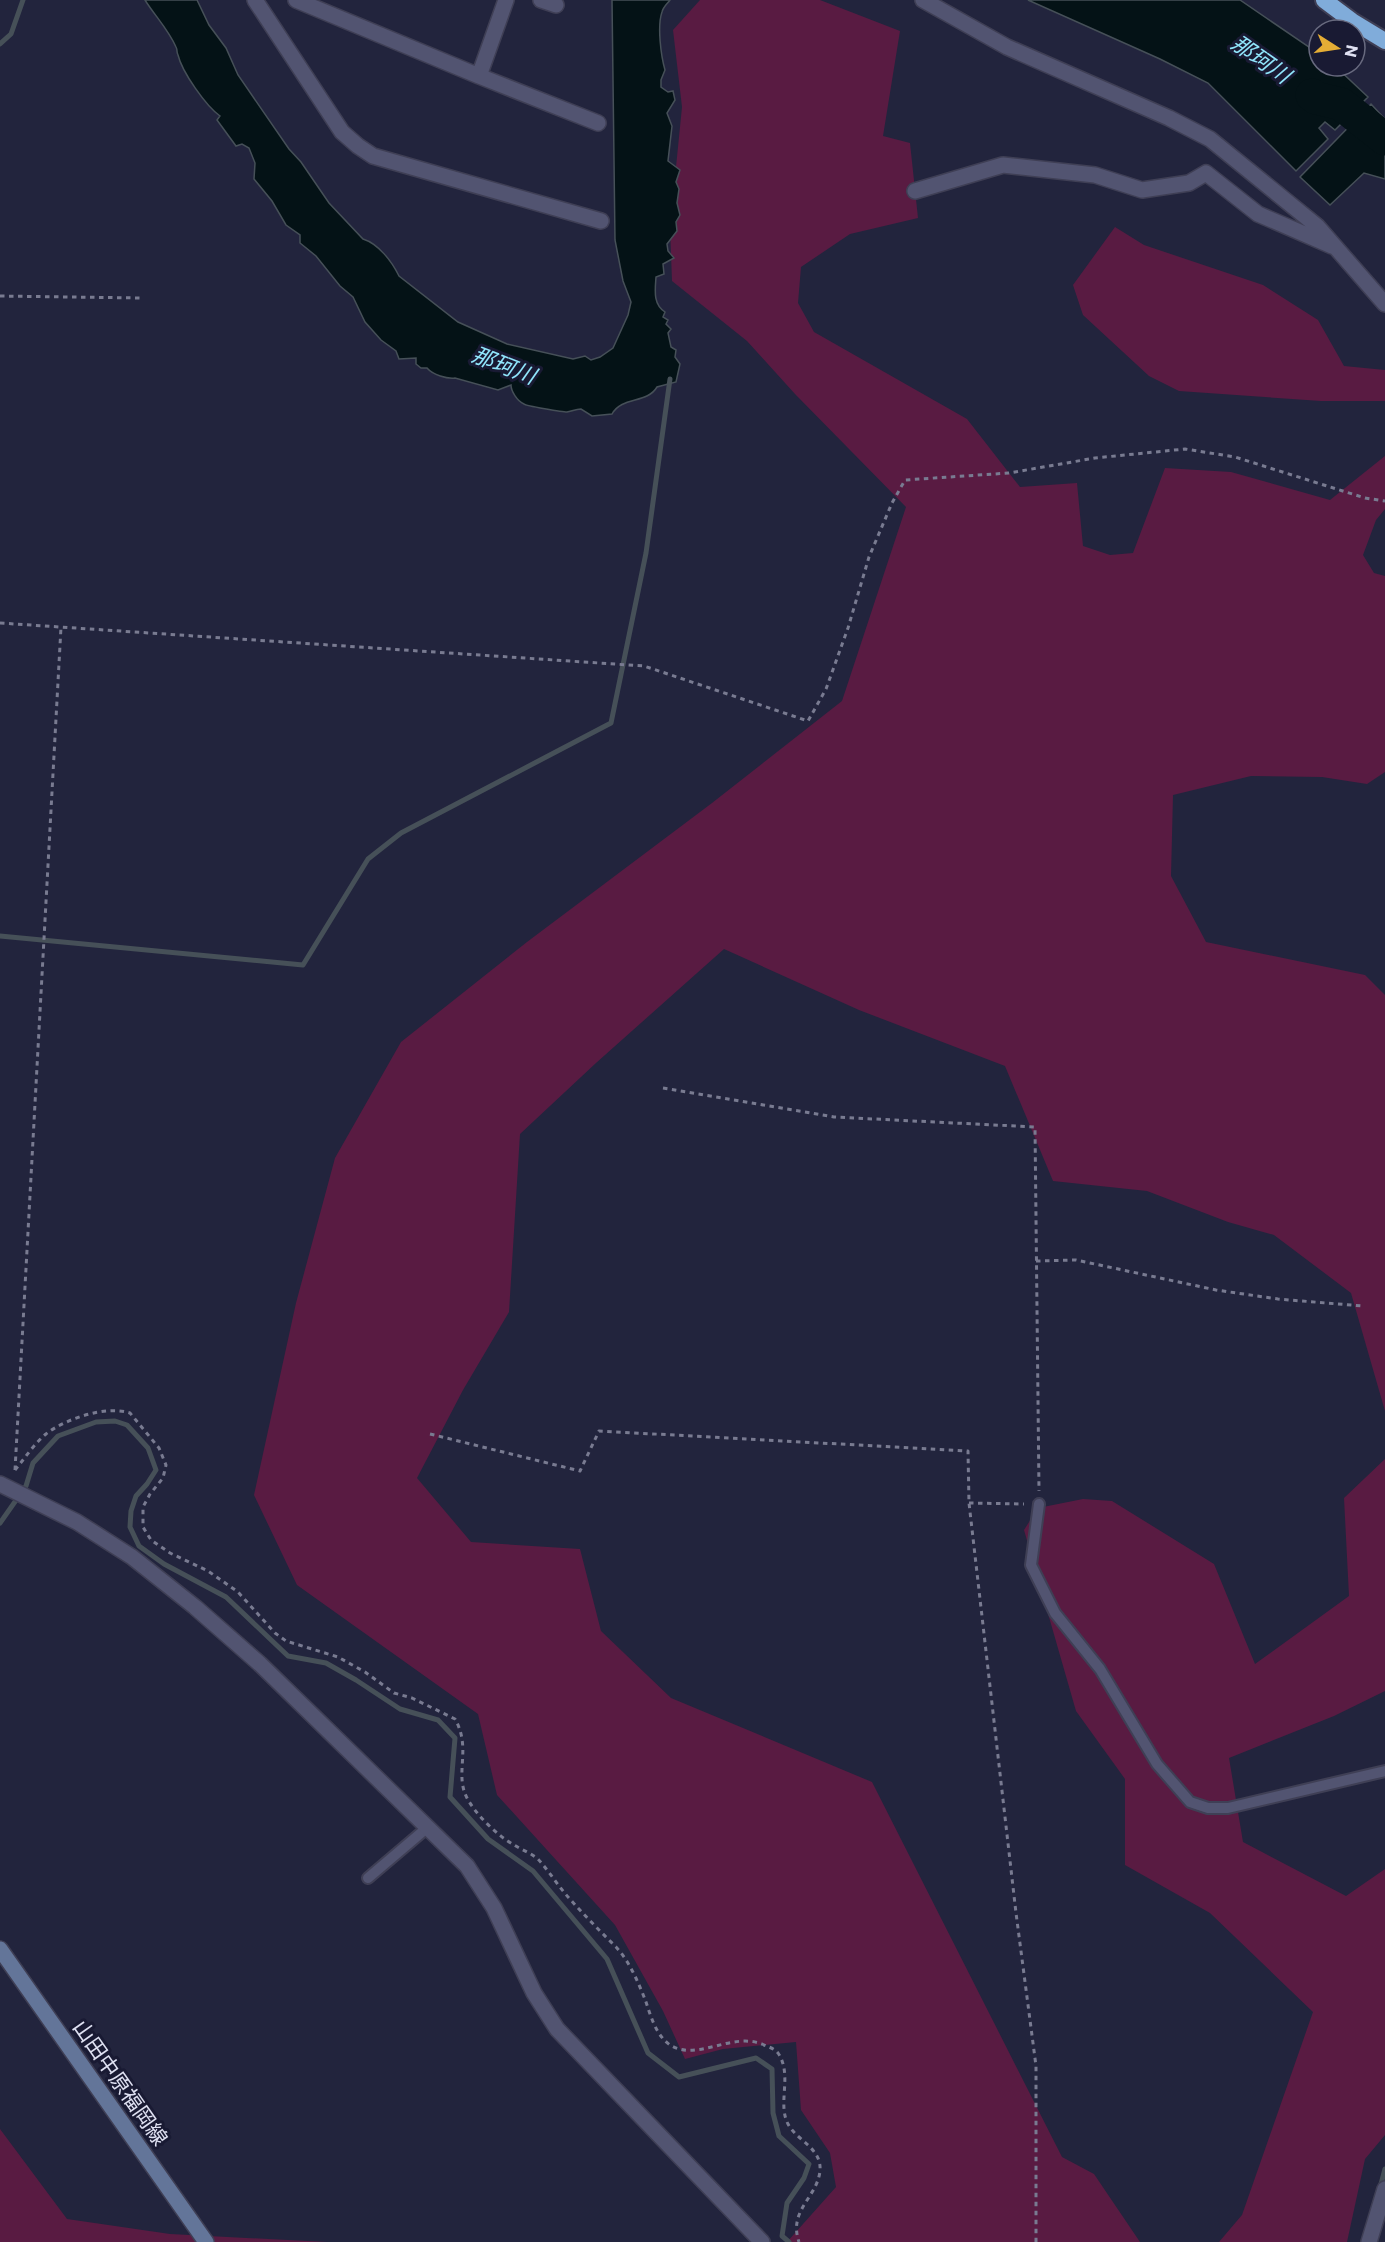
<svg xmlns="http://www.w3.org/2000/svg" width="1385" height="2242" viewBox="0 0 1385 2242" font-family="Commissioner,'Noto Sans JP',sans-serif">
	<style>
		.green { fill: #591b42 }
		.water { fill: #041216; stroke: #465058; stroke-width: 1.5 }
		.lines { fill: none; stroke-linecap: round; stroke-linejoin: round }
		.stream { stroke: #465058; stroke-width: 5 }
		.river { stroke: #041216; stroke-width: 33 }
		.service-casing { stroke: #3f3f55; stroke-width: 14 }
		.minor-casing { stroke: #3f3f55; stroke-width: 18 }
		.secondary-casing { stroke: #3f3f55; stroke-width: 18 }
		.trunk-casing { stroke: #3f3f55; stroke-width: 20 }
		.path { stroke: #797b91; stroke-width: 3; stroke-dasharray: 4.5 4.5; stroke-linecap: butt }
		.service { stroke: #525471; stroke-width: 10 }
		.minor { stroke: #525471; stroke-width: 15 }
		.secondary { stroke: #637599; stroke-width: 15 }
		.trunk { stroke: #80acda; stroke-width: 16 }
		.labels { text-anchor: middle; stroke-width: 6; stroke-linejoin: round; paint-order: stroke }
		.street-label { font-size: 21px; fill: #dfe1f2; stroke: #191a33 }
		.water-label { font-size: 22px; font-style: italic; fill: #90e5fb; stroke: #191a33 }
	</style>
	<rect width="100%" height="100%" fill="#22243d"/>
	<!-- green -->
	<path class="green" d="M700,0H820L900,31L883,136L910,143L918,218L850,234L801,267L798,303L814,332L967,419L1020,487L1077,483L1083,546L1110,555L1133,553L1165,468L1231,472L1330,500L1385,456V509L1376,520L1363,555L1374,573L1385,576V772L1367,784L1322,777L1251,776L1173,795L1171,876L1206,942L1365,975L1385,995V1411L1351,1293L1274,1235L1228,1222L1147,1191L1053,1181L1005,1066L859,1010L724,949L596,1063L520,1134L509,1312L463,1390L417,1478L471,1542L580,1549L601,1631L671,1698L872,1782L1062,2157L1094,2174L1140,2242H787L836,2187L830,2153L801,2110L796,2042L723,2049L685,2059L663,2011L615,1925L497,1795L478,1714L297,1585L254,1495L296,1303L335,1158L401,1042L527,942L712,803L842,701L906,507L795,394L747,341L672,281L670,227L682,107L673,30Z
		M1115,227L1144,245L1263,285L1318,320L1344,366L1385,370V401H1321L1179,391L1149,376L1083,315L1073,285Z
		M1385,1459V1691L1334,1716L1229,1758L1243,1842L1346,1896L1385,1869V2135L1365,2159L1347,2242H1219L1242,2215L1313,2012L1210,1913L1125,1865V1779L1076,1711L1024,1530L1038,1508L1083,1499L1112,1501L1214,1564L1255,1664L1349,1596L1344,1498Z
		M0,2129L67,2219L170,2234L327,2242H0Z"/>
	<!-- water -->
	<path class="water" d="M145,0H197L209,25L226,48L238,75L289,149L301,162L329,203L363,239C379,244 392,262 399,276L458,322L507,344L573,359L585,356L591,360L600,357L613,348L628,315L631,302L623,281L615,240L612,0H670C667,4 663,7 662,12C657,26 661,56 665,70L661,80V87L668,92L673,91L675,100L667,113L672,126L668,161L680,170L676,182L679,189L677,203L680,215L676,222L677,231L667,244L668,251L674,258L663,264L664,274L656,277C655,291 653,304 665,312L663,317L668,320L666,324L671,329L668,333L671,347L676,350L675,357L680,364L676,382L657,387C647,404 622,396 612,414L592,416L581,409C576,409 572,411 567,412C563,412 526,406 524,404C517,401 511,391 511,385L498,390L455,378C447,379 433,375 427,368H421L416,364V358L399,359L396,351L381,340L365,322L353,297L340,286L316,256L300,243V235L286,225L272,201L254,179L255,163L249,148L242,144L236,146L217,120L220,116C206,106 182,72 178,55C176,51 178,51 176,47C168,29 155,16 145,0Z
		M1028,0H1240L1319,54V66H1335L1368,97L1335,130L1325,122L1319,128L1328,139L1296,171L1208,83L1160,59Z
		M1371,104L1385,119V179L1364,173L1330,205L1300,177Z"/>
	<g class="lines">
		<!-- stream -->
		<path class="stream" d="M0,44L11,34L23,0
			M0,936L303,965L368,859L401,833L611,723L646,553L670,379
			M0,1523L26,1486L33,1463L58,1436L96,1422L115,1421L127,1425L148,1448L156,1470L147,1484L136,1496L131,1511L130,1527L139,1546L164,1564L226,1597L288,1656L326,1663L356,1680L400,1709L438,1720L455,1738L450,1797L488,1839L533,1871L607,1959L648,2053L679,2077L756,2058L772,2069L773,2113L779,2136L809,2164L804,2178L787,2203L782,2236L789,2242
			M1380,2188L1385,2169"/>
		<!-- river -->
		<path class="river" d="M1312,95L1316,98L1341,104L1385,139"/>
		<defs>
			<path id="service" d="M1039,1504L1031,1565L1055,1613L1100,1669L1157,1764L1190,1802L1208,1808H1228L1385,1771
				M368,1878L428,1827"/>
			<path id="minor" d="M255,0L342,132L358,146L373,156L601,221
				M296,0L479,76
				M506,0L479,76L598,123
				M541,0L556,5
				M923,0L1007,47L1169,118L1210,139L1317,226L1385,304
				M915,191L1003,165L1095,175L1142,190L1189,183L1206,173L1258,214L1332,246
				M0,1484L77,1522L132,1557L195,1607L260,1664L467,1866L494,1908L534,1993L557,2029L762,2242
				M1369,2242L1385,2189"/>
			<path id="secondary" d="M0,1949L206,2242"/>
			<path id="trunk" d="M1324,0L1352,21L1385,41"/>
		</defs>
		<!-- service casing -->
		<use href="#service" class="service-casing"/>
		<!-- minor casing -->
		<use href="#minor" class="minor-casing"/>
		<!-- secondary casing -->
		<use href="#secondary" class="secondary-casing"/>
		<!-- trunk casing -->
		<use href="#trunk" class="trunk-casing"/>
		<!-- path -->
		<path class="path" d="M0,296L143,298
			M0,623L644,666L808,721L826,689L848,628L869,557L892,503L905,480L1009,473L1095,458L1185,449L1235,457L1365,498L1385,501
			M663,1088L834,1117L1035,1127L1039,1491
			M1036,1261L1076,1260L1216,1290L1278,1299L1362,1306
			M430,1434L580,1471L599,1431L968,1451L969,1503L1016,1913L1036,2066V2242
			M15,1470C25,1458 34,1444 46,1434C65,1419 106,1405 130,1413L159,1448L166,1465L163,1478L150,1494L143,1507V1527L151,1540L170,1553L208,1571L238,1592L275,1633L286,1641L338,1657L365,1672L394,1693L412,1698L455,1719C472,1749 454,1773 467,1798C476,1815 498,1836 514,1845C522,1850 531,1853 538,1859C549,1871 558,1886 569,1898C584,1915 600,1931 616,1947C630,1962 639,1984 646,2002C651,2017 656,2035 670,2045C697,2062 730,2032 762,2044C768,2047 774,2048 778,2053C793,2075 777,2103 788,2124C797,2141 822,2148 820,2171C817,2198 788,2210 799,2242
			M15,1470L61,627
			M969,1503L1024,1504"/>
		<!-- service -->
		<use href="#service" class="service"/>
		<!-- minor -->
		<use href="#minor" class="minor"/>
		<!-- secondary -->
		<use href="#secondary" class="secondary"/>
		<!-- trunk -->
		<use href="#trunk" class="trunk"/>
	</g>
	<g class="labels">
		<!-- street labels -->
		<g class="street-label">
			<text transform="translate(120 2083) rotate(55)" y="7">山田中原福岡線</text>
		</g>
		<!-- water labels -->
		<g class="water-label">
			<text transform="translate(1261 59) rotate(35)" y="8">那珂川</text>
			<text transform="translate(504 365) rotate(21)" y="8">那珂川</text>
		</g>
	</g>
	<!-- north arrow -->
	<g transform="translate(1337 48) rotate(102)"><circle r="28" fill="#191a33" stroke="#686a7f" stroke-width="1.5"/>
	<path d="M0-4.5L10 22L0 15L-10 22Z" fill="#e5ad35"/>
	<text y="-9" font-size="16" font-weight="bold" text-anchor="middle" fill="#dfe1f2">N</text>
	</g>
</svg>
